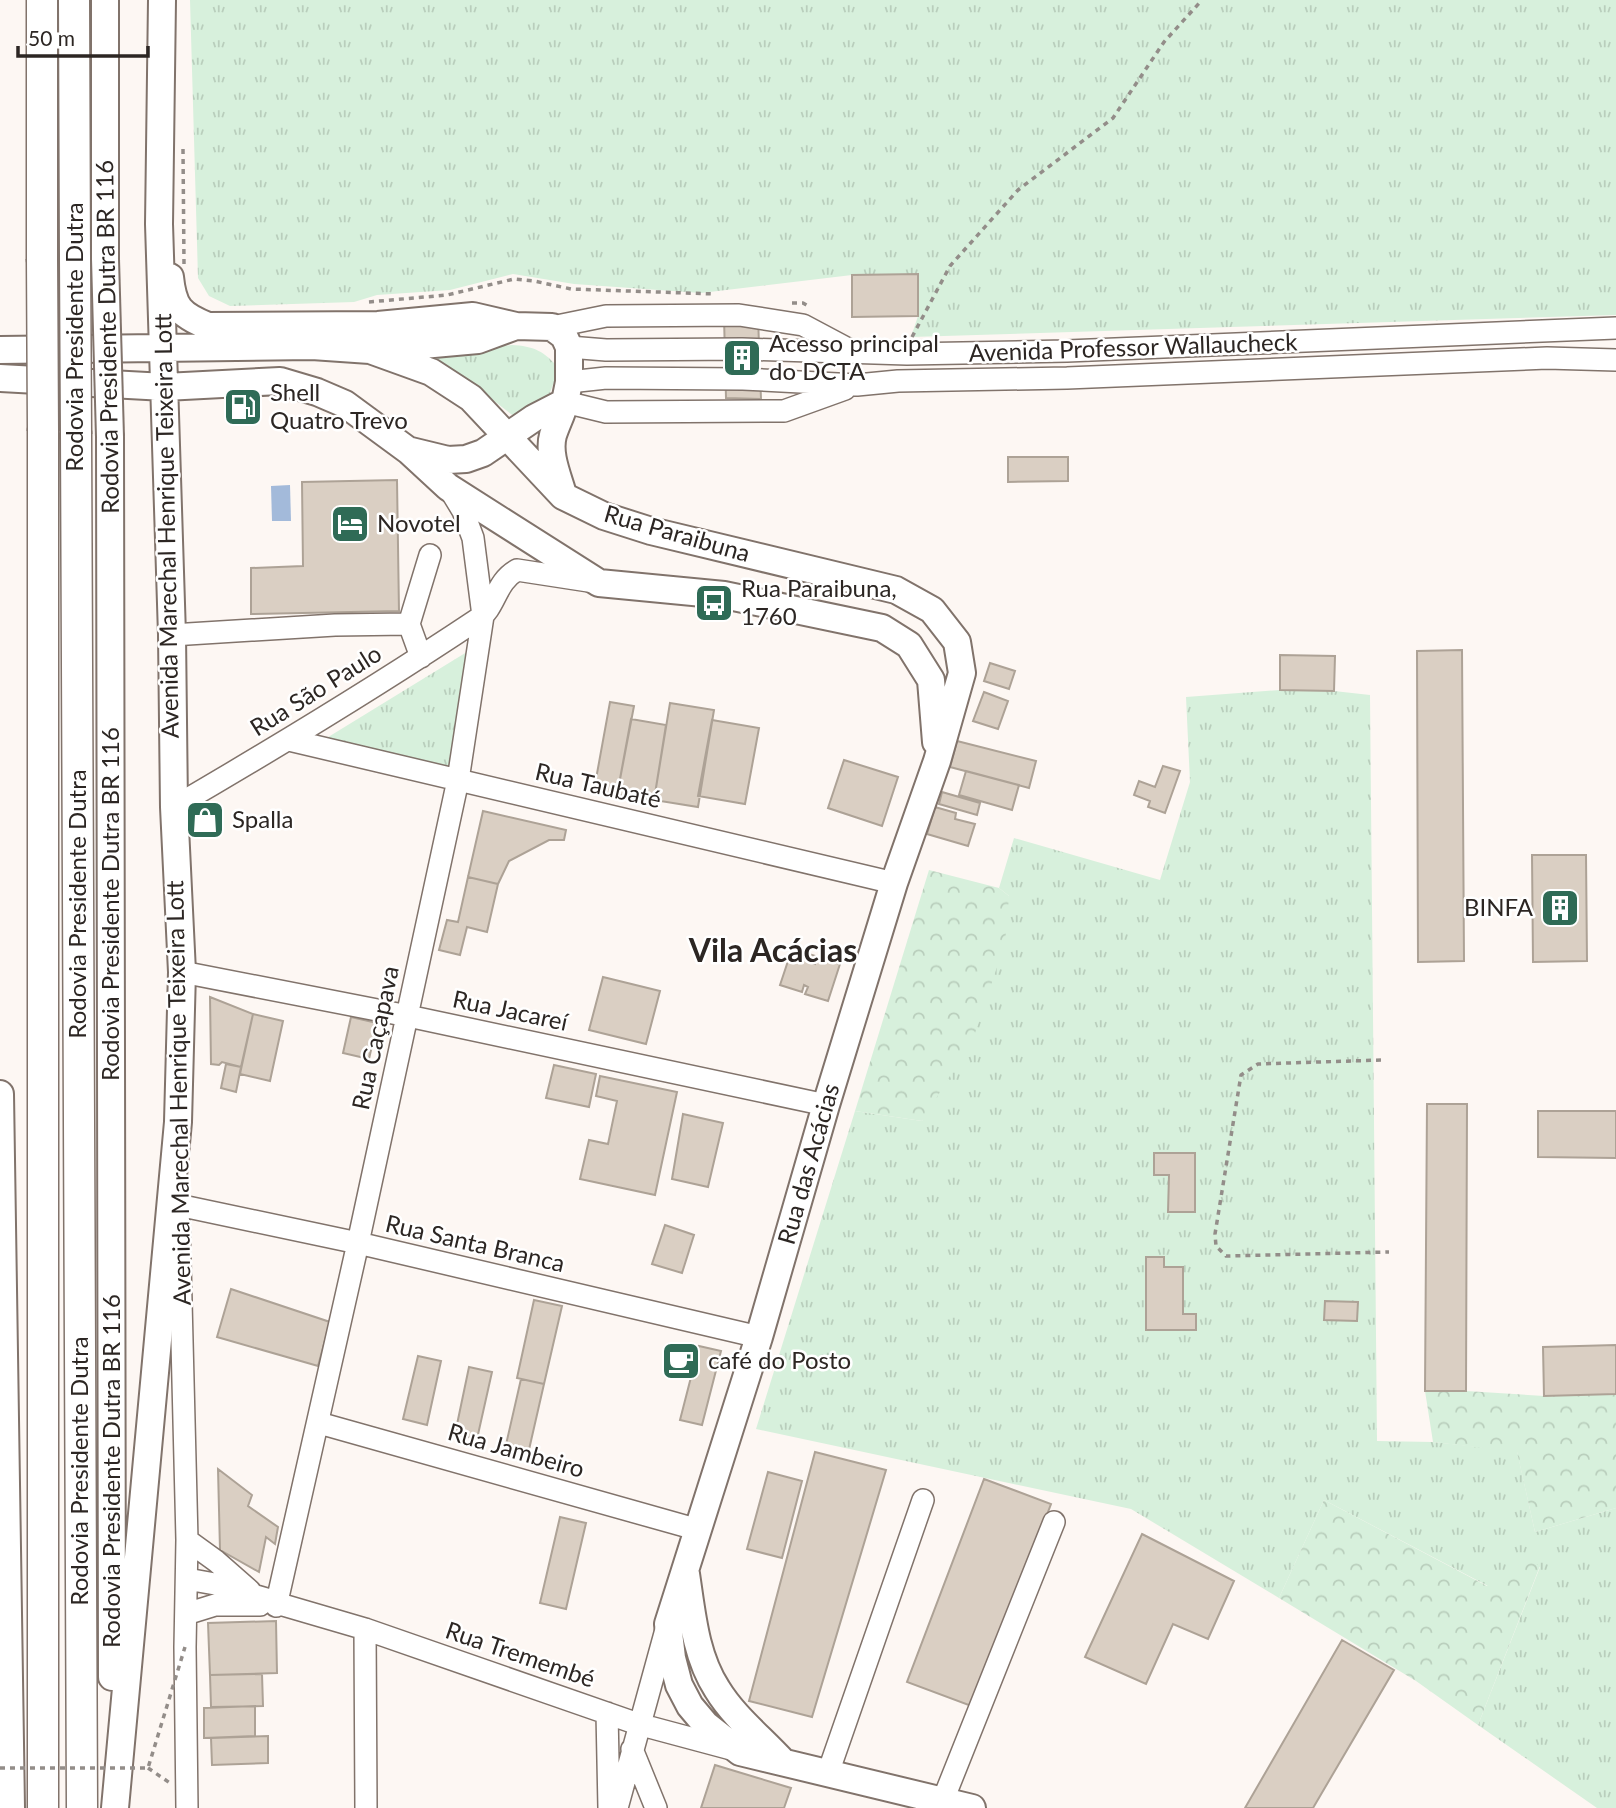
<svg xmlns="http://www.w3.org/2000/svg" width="1616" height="1808" viewBox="0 0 1616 1808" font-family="Lato,sans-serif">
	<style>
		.grass { fill: url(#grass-tufts) }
		.forest { fill: url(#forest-crowns) }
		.water { fill: #a3bada }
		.building { fill: #dacfc3; stroke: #ada296; stroke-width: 2 }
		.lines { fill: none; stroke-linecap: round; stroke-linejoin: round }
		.minor-casing { stroke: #81736b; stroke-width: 24 }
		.major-casing { stroke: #81736b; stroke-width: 30 }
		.highway-casing { stroke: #81736b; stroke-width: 33 }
		.path { stroke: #938d89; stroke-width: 3.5; stroke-dasharray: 5 5; stroke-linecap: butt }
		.minor { stroke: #fff; stroke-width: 21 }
		.major { stroke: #fff; stroke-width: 26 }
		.highway { stroke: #fff; stroke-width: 30 }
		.major-bridge-casing { stroke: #81736b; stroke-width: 30; stroke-linecap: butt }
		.highway-bridge-casing { stroke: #81736b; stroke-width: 33; stroke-linecap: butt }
		.path-bridge { stroke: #938d89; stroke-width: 3.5; stroke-dasharray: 5 5; stroke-linecap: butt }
		.major-bridge { stroke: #fff; stroke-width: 26 }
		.highway-bridge { stroke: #fff; stroke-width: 30 }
		.labels { text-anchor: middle; stroke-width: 5; stroke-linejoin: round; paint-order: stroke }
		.street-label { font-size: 24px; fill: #2c2623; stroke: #fff }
		.poi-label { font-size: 24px; fill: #2c2623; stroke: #fff; text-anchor: start }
		.district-label { font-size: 32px; font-weight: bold; fill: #2c2623; stroke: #fff }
	</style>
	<defs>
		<pattern id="grass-tufts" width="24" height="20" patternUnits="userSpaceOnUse" patternTransform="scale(1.75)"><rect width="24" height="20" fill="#d7f0dc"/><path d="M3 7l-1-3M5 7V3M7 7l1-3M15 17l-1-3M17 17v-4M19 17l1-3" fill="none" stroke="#b9cebc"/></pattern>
		<pattern id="forest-crowns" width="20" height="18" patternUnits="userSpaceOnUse" patternTransform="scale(1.75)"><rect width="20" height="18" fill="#d7f0dc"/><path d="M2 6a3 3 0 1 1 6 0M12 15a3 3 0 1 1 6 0" fill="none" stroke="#b9cebc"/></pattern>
	</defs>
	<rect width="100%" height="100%" fill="#fdf7f3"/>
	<!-- grass -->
	<path class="grass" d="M190,0H1616V315L911,337L918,316L917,274L852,275L701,293L574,284L513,274L450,290L377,295L354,302L230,306L209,296L198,278Z
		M512,345C533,346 545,351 559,369L549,395L516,418L476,387L414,356Z
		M475,647L453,768L325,739Z
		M1280,690L1334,691L1370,695L1377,1441L1433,1442L1517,1451L1535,1532L1616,1508V1808H1597L1478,1725L1540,1567L1521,1556L1488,1586L1324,1500L1279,1598L1131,1509L756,1429L855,1111L922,1121L1009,896L999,888L1014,838L1160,880L1190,782L1186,697Z"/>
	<!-- forest -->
	<path class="forest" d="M929,870L999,888L1009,896L1005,943L973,1039L922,1121L855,1111Z
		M1425,1391H1466L1544,1396L1616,1394V1508L1535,1532L1517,1452L1433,1442Z
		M1324,1500L1487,1586L1521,1555L1540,1566L1478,1725L1416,1681L1279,1598Z"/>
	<!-- water -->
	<path class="water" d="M290,485L291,521H272L271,486Z"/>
	<!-- building -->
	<path class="building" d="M918,274V316L852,317V275Z
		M724,317H758L761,399L726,398Z
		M1008,457H1068V481L1008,482Z
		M397,480L399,611L251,614V568L303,566L302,482Z
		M1462,650L1464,961L1418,962L1417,651Z
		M1280,655L1335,656L1334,691L1280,690Z
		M990,663L1015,671L1009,689L984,681Z
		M984,692L1008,701L998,729L973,721Z
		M610,702L634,706L617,795L594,790Z
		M670,703L714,710L698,807L654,800Z
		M631,719L666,725L654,800L617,795Z
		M712,720L759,728L745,804L698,796Z
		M957,741L1036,761L1029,788L950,767Z
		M844,760L898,777L882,826L828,808Z
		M1163,766L1180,771L1165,813L1148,807L1150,801L1134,795L1139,781L1155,787Z
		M966,771L1019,785L1012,810L959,795Z
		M942,792L980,803L977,815L939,804Z
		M935,807L956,813L955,819L975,824L968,846L927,834Z
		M483,811L566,830L564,840H549L509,861L498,884L468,877Z
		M1532,855H1586L1587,961L1533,962Z
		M468,877L498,884L487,932L467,927L460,955L439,950L447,920L458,922Z
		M792,949L815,956L812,963L815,964L817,957L840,964L828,1001L805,994L808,987L804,985L802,992L780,985Z
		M603,977L660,991L646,1044L589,1030Z
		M210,997L253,1014L241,1067L222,1062L219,1065L211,1064Z
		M253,1014L283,1021L270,1081L240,1074Z
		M351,1017L377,1023L369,1059L343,1053Z
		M226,1064L241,1067L236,1092L221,1088Z
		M554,1065L596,1074L589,1107L546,1098Z
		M600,1076L677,1092L655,1195L580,1179L589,1140L608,1144L617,1101L596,1096Z
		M1427,1104H1467L1466,1391H1425Z
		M1538,1111H1616V1158L1538,1157Z
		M683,1114L723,1123L708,1187L672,1179Z
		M1154,1153H1195V1212H1168L1169,1175H1154Z
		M665,1225L694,1235L682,1273L652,1264Z
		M1146,1257H1164V1267H1183V1314H1196V1330H1146Z
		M231,1289L330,1322L318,1366L217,1337Z
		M534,1300L562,1306L544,1384L517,1378Z
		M1325,1301L1358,1302L1357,1321L1324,1320Z
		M1616,1345V1394L1544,1396L1543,1347Z
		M699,1346L721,1351L702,1425L680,1420Z
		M418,1356L441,1361L427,1425L403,1419Z
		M469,1367L492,1372L477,1439L455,1434Z
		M521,1379L544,1384L528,1454L505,1449Z
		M815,1452L886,1470L812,1717L749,1701Z
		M218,1469L252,1495L248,1506L278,1527L275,1544L266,1537L259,1572L220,1550Z
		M768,1472L802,1481L782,1558L747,1549Z
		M984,1479L1051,1504L974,1707L907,1682Z
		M560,1517L586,1523L566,1609L540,1603Z
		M1142,1534L1234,1581L1208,1639L1173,1624L1146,1684L1085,1657Z
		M276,1621L277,1673L210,1675L208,1623Z
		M1342,1640L1394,1670L1313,1808H1245Z
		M262,1674L263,1706L211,1707L210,1675Z
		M255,1706V1736L204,1738V1708Z
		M268,1736V1763L212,1765L211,1738Z
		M715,1765L791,1788L784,1808H701Z"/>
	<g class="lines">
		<defs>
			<path id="minor" d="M552,327L606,316L739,315L803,325L850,350
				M569,347L606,350L742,349L907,354L1067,351L1616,328
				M569,382L606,378L743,379L857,385L898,381L1067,378L1547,358L1616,360
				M565,402L606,412L784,411L845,389
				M172,635L335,625L409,624
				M421,657L409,624L430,555
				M289,740L894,883
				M174,807C277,747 379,685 478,619C496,608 495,582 517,570L595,582
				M182,972L408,1016L826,1105
				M178,1205L358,1243L759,1337
				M179,1222L187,1540L185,1647L187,1808
				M319,1423L699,1530
				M187,1540L216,1561L250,1591
				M187,1579L215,1584L277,1602L283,1605L365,1629L638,1724L735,1750
				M276,1606L358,1243L458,780L483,616L473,538L463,511L449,488
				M186,1614L215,1605H260
				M365,1629L366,1808
				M607,1713L609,1808
				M632,1749L656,1808
				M828,1773L923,1500
				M943,1800L1054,1522
				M617,1808L667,1626"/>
			<path id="major" d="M105,259V0
				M170,277C173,307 180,315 208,326L378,325L473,316L516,326
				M378,349L478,340L516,326L552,327L564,336L569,347V382L565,402L534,418L483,453L466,459L448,460L411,451
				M0,350L312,346L370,350L431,372L471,398L563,496L604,516L651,531L896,590L932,610L957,642L962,673L937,761L894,883L826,1105L759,1337L668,1624L672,1658L679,1685L690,1706L706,1725L740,1752L972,1808
				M0,378L165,387L280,381L317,392L345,404L409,451L448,487L599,583L724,595L882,628L909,645L931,680L936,742
				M110,437L112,1677
				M562,491C557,474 548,453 553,435C557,423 562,414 565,402
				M0,1094L11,1808
				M686,1574C692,1613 695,1655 717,1689C734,1717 761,1738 783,1762
				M115,1808L178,1122L182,972L174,807L172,635L159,224L162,0"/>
			<path id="highway" d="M42,0V259
				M74,0L75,259
				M43,431V1808
				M76,434L82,1808"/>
		</defs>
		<!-- minor casing -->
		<use href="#minor" class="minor-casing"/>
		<!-- major casing -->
		<use href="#major" class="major-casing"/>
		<!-- highway casing -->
		<use href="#highway" class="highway-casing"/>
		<!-- path -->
		<path class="path" d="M183,149L184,264
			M369,302L447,295L514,279L534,281L571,289L715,294
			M792,303H803L808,306
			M912,337L950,266L1018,190L1113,118L1164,42L1202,0
			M1381,1060L1258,1064L1241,1075L1215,1234L1216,1246L1226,1256L1389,1252
			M148,1768L170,1783"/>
		<!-- minor -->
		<use href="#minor" class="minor"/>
		<!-- major -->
		<use href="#major" class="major"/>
		<!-- highway -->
		<use href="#highway" class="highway"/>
		<defs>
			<path id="major-bridge" d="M105,259L110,437"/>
			<path id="highway-bridge" d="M42,259L43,431
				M75,259L76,434"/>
		</defs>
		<!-- major-bridge casing -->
		<use href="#major-bridge" class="major-bridge-casing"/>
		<!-- highway-bridge casing -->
		<use href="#highway-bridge" class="highway-bridge-casing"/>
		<!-- path-bridge -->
		<path class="path-bridge" d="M0,1768H148L185,1647"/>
		<!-- major-bridge -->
		<use href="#major-bridge" class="major-bridge"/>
		<!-- highway-bridge -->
		<use href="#highway-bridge" class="highway-bridge"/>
	</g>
	<!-- icons -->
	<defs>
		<symbol id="building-square" viewBox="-11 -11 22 22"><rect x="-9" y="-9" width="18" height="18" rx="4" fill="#2f6b56" stroke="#fff"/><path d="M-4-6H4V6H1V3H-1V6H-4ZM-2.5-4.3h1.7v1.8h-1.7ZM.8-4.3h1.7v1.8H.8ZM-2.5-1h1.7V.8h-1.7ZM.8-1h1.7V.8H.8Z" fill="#fff"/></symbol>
		<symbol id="fuel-square" viewBox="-11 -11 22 22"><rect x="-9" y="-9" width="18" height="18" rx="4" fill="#2f6b56" stroke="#fff"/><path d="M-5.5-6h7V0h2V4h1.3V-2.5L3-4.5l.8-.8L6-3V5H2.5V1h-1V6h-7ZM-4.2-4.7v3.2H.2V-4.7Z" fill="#fff"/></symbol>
		<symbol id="hotel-square" viewBox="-11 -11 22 22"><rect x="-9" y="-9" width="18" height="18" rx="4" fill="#2f6b56" stroke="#fff"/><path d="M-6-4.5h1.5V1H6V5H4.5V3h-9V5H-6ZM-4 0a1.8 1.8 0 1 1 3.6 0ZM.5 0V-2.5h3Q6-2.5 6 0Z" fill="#fff"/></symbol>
		<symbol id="bus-square" viewBox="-11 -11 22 22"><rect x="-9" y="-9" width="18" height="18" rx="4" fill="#2f6b56" stroke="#fff"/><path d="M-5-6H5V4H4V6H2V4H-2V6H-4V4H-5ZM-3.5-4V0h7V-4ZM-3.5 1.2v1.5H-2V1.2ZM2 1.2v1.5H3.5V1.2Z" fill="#fff"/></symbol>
		<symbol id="shop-square" viewBox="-11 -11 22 22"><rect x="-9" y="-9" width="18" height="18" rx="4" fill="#2f6b56" stroke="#fff"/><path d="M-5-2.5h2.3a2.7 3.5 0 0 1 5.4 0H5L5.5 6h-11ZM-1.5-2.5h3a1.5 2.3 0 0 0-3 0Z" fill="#fff"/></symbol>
		<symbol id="cafe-square" viewBox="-11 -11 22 22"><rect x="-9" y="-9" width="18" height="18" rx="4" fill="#2f6b56" stroke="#fff"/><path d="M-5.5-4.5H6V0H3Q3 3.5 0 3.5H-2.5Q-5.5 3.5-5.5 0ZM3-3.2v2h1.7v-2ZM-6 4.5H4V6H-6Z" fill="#fff"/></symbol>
	</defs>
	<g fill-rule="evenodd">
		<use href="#building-square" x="720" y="336" width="44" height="44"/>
		<use href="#fuel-square" x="221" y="385" width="44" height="44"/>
		<use href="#hotel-square" x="328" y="502" width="44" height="44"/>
		<use href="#bus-square" x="692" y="581" width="44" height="44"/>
		<use href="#shop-square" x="183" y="798" width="44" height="44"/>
		<use href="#building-square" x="1538" y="886" width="44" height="44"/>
		<use href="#cafe-square" x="659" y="1339" width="44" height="44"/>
	</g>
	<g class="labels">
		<!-- street labels -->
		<g class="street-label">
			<text transform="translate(75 337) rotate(-90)" y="8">Rodovia Presidente Dutra</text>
			<text transform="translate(108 337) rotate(-91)" y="8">Rodovia Presidente Dutra BR 116</text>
			<text transform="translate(1133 348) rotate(-2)" y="8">Avenida Professor Wallaucheck</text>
			<text transform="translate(167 526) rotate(-91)" y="8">Avenida Marechal Henrique Teixeira Lott</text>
			<text transform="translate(677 534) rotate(16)" y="8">Rua Paraibuna</text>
			<text transform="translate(316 691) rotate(-32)" y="8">Rua São Paulo</text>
			<text transform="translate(598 786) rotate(13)" y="8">Rua Taubaté</text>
			<text transform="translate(78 904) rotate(-90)" y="8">Rodovia Presidente Dutra</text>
			<text transform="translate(111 904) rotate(-90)" y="8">Rodovia Presidente Dutra BR 116</text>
			<text transform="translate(510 1011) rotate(12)" y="8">Rua Jacareí</text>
			<text transform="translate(376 1038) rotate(-78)" y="8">Rua Caçapava</text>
			<text transform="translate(179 1093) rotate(-91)" y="8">Avenida Marechal Henrique Teixeira Lott</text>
			<text transform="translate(809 1164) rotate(-74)" y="8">Rua das Acácias</text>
			<text transform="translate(475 1244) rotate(13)" y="8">Rua Santa Branca</text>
			<text transform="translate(516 1451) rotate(16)" y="8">Rua Jambeiro</text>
			<text transform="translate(80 1471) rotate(-90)" y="8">Rodovia Presidente Dutra</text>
			<text transform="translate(112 1471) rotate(-90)" y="8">Rodovia Presidente Dutra BR 116</text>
			<text transform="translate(520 1655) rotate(19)" y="8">Rua Tremembé</text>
		</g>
		<!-- poi labels -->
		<g class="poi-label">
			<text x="769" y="352">Acesso principal<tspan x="769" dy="28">do DCTA</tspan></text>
			<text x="270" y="401">Shell<tspan x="270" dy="28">Quatro Trevo</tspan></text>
			<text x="377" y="532">Novotel</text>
			<text x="741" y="597">Rua Paraibuna,<tspan x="741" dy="28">1760</tspan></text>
			<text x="232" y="828">Spalla</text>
			<text x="1533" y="916" text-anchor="end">BINFA</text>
			<text x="708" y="1369">café do Posto</text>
		</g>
		<!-- district labels -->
		<g class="district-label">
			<text x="773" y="962">Vila Acácias</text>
		</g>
	</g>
	<!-- scale -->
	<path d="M18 46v10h130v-10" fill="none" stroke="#2c2623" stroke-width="3.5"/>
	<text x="28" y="46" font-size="21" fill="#2c2623" stroke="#ffffff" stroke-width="5" paint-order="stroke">50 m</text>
</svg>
